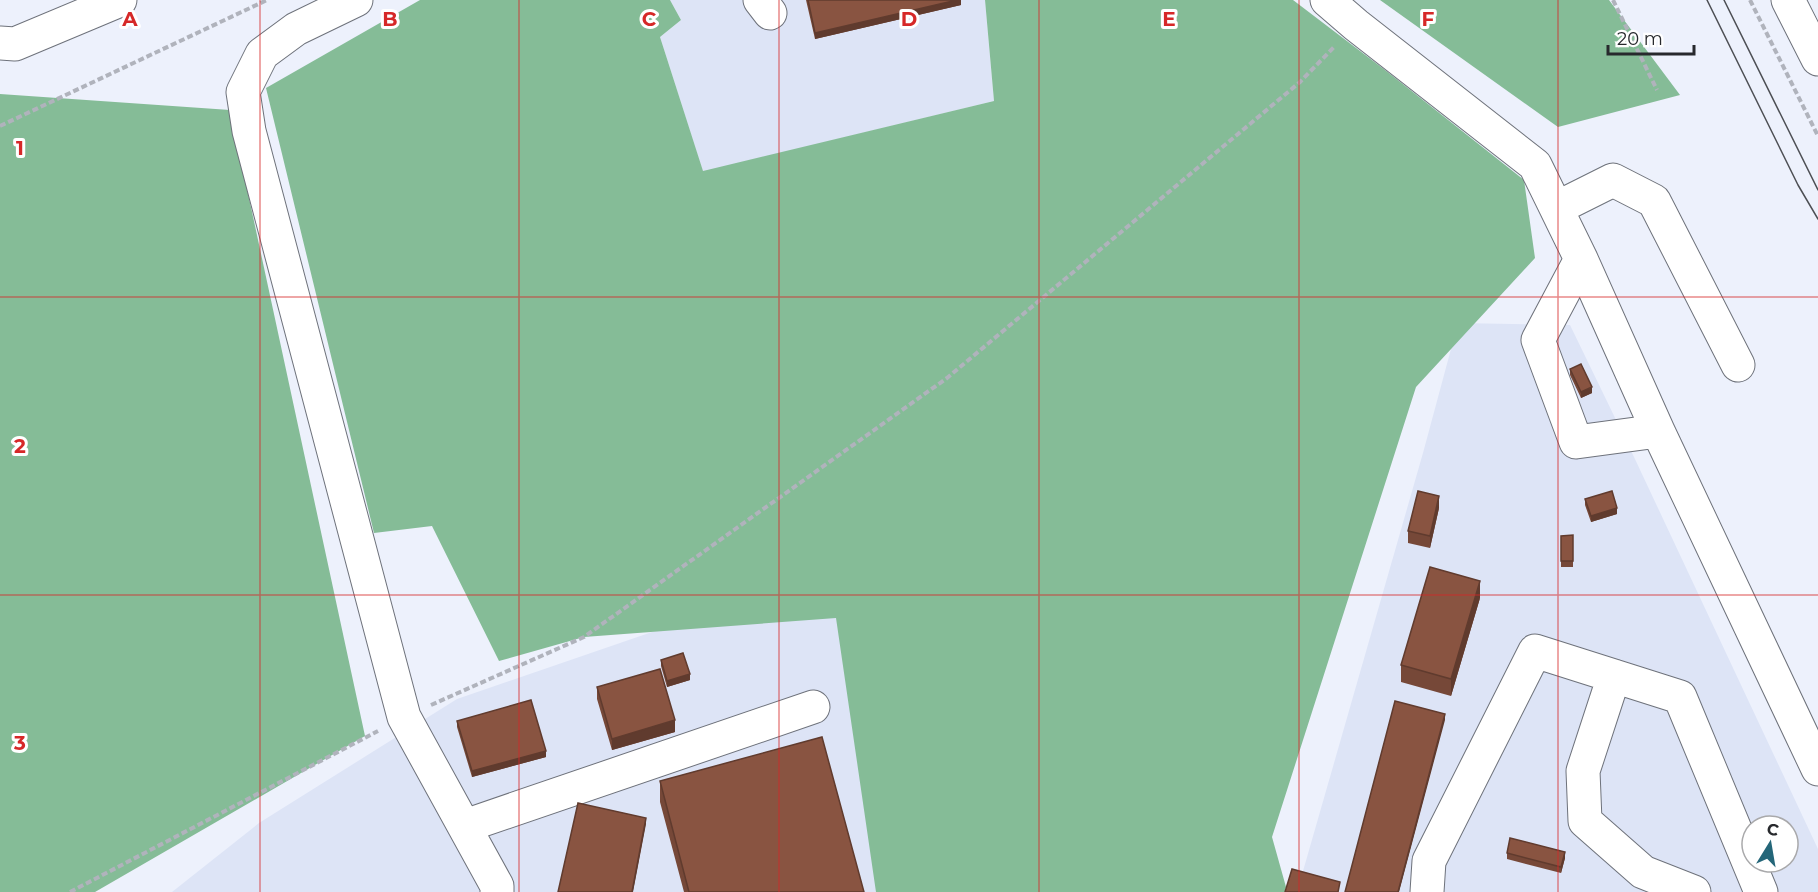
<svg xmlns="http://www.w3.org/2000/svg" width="1818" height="892" viewBox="0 0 1818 892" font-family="Montserrat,sans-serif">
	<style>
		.built { fill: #dde4f6; fill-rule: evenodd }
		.forest { fill: #85bc97 }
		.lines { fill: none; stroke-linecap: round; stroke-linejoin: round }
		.minor-casing { stroke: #6e727b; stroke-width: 35 }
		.path { stroke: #b0b3bc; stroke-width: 4; stroke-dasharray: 6 3; stroke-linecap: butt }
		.minor { stroke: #fff; stroke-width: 33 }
		.tram { stroke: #4d4f54; stroke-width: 1.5 }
		.wall { fill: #764838 }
		.shaded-wall { fill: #603b2e }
		.building { fill: #895441; stroke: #603b2e; stroke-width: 1.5 }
		.grid { fill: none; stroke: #d62828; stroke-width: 1.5; stroke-opacity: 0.55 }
		.grid-label { font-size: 20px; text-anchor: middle; font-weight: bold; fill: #d62828; stroke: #fff; stroke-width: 6; stroke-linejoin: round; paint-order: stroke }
	</style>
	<rect width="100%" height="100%" fill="#edf1fc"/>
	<!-- built -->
	<path class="built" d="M670,0H985L994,101L703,172L660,37L681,20Z
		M1458,323L1570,325L1634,457L1818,849V892H1297L1423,453ZM1752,826H1788V862H1752Z
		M844,566L889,892H172L259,823L457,699Z"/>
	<!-- forest -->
	<path class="forest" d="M420,0H670L681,20L660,37L703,171L994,101L985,0H1293L1385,70L1524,180L1535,258L1416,387L1272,837L1286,887L1285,892H876L836,618L584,637L499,661L432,526L374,533L266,88Z
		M1380,0H1609L1680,95L1558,127Z
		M0,94L230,110L365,736L95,892H0Z"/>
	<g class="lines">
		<defs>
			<path id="minor" d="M356,0L296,29L262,54L243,92L249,131L404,717L497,886V892
				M760,0L770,13
				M1327,0L1356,25L1535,165L1581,259L1658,431L1818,769
				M1788,0L1818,59
				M0,43L15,44L120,0
				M1557,208L1613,180L1654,201L1738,365
				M1581,259L1538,340L1576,442L1658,431
				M1614,676L1583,771L1585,821L1643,872L1694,892
				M465,826L813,707
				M1427,892L1429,861L1535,651L1680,697L1761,892"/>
		</defs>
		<!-- minor casing -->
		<use href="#minor" class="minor-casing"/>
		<!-- path -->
		<path class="path" d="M1613,0L1657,90
			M1750,0L1818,136
			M0,126L267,0
			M431,705L584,637L947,378L1300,82L1334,47
			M70,892L378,731"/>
		<!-- minor -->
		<use href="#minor" class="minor"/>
		<!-- tram -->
		<path class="tram" d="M1707,0L1798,185L1818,219
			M1724,0L1818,190"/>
	</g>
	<!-- wall -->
	<path class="wall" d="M806,0H961V5L815,39Z
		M1570,369L1592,393L1581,398L1570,375Z
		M1585,499L1617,514L1591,522L1585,505Z
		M1439,508L1430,548L1408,543V531Z
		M1561,536L1573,561V567H1561Z
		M1480,598L1451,696L1401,682V665Z
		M661,660L690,680L667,687L661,666Z
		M597,687L675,732L612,750L597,699Z
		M457,721L546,757L472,777L457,727Z
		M660,781L864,892H684L660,802Z
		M1507,853L1565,858L1561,873L1507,859Z"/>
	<!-- shaded-wall -->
	<path class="shaded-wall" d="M957,0H961V5L815,39V33Z
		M1592,387V393L1581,398V392Z
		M1439,496V508L1430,548V536Z
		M1617,508V514L1591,522V516Z
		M1480,581V598L1451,696V679Z
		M690,674V680L667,687V681Z
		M1445,714V720L1399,892H1398Z
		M675,720V732L612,750V739Z
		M546,751V757L472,777V771Z
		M646,818V824L633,892H632Z
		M1565,852V858L1561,873V867Z"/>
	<!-- building -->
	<path class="building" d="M808,0H957L815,33Z
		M1581,364L1592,387L1581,392L1570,369Z
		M1418,491L1439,496L1430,536L1408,531Z
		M1612,491L1617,508L1591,516L1585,499Z
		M1573,535V561H1561V536Z
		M1430,567L1480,581L1451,679L1401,665Z
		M683,653L690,674L667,681L661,660Z
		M660,669L675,720L612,739L597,687Z
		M531,700L546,751L472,771L457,721Z
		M1395,701L1445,714L1398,892H1345Z
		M822,737L864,892H689L660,781Z
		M578,803L646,818L632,892H558Z
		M1510,838L1565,852L1561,867L1507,853Z
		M1292,869L1340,882L1338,892H1285Z"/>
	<!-- grid -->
	<path class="grid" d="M260,0V892M519,0V892M779,0V892M1039,0V892M1299,0V892M1558,0V892M0,297H1818M0,595H1818"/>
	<g class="grid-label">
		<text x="130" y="26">A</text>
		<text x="390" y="26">B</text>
		<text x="649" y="26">C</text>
		<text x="909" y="26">D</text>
		<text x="1169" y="26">E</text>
		<text x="1428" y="26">F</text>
		<text x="20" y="155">1</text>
		<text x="20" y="453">2</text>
		<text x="20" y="750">3</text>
	</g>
	<!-- north arrow -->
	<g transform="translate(1770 844) rotate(11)"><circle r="28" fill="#ffffff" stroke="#a9a9ab" stroke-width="1.5"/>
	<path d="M0-4.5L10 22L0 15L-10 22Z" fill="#246679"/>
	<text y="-9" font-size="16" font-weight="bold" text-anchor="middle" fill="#27292d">С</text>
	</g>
	<!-- scale -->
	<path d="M1608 45v9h86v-9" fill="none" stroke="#27292d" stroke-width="3"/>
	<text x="1617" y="45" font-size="18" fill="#27292d" stroke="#ffffff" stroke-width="4.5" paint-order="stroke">20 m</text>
</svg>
